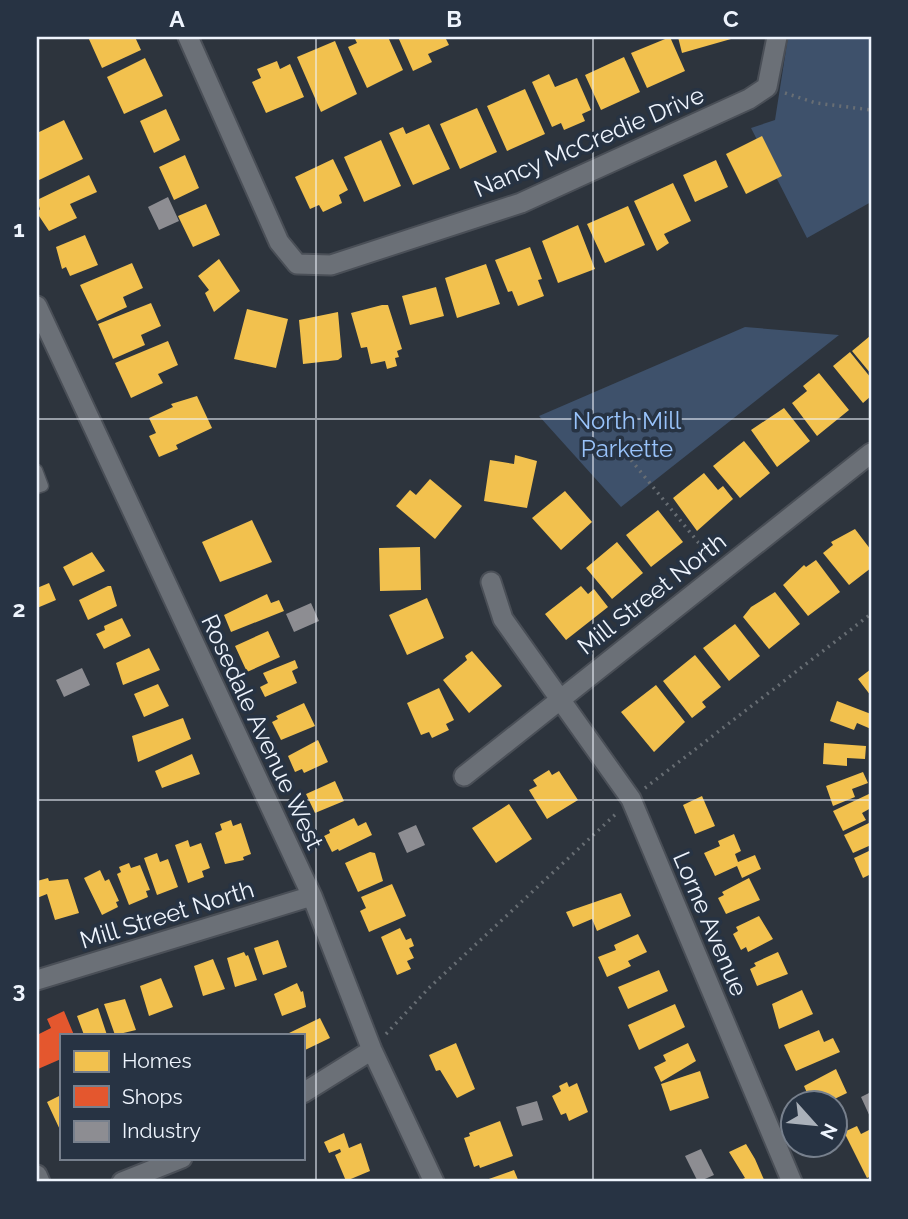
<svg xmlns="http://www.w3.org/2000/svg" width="908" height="1219" viewBox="0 0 908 1219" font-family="Raleway,sans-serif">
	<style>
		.green { fill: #3e516b }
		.homes { fill: #f2c14e }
		.shops { fill: #e4572e }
		.industry { fill: #8d8d92 }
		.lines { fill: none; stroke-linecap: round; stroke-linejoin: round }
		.lane-casing { stroke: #4a4f57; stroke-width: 13 }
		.street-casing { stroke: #4a4f57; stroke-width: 23 }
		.path { stroke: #686e74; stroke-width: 3.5; stroke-dasharray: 2 5; stroke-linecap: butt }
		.lane { stroke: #6b7077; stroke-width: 10 }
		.street { stroke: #6b7077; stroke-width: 19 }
		.grid { fill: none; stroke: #eef4fd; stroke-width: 2; stroke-opacity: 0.55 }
		.labels { text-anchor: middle; stroke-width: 7; stroke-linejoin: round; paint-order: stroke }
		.street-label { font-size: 24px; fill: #eef4fd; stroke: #273343 }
		.park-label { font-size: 24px; fill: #99c3fa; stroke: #273343 }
		.neatline { fill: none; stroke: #eef4fd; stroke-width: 2.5 }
		.grid-label { font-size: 23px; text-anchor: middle; font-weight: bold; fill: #eef4fd }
	</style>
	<rect width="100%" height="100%" fill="#2d343d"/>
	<!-- green -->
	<path class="green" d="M788,37H871V202L807,238L751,128L775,120Z
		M745,327L839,335L621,507L539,416Z"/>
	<!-- homes -->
	<path class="homes" d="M88,37H135L141,50L102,68Z
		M354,37H388L403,70L367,88L348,47L357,43Z
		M398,37H445L449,45L428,54L432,62L413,71Z
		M670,37L685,71L647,88L631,53Z
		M678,37H730L731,39L682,53Z
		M335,41L357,94L321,112L297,57Z
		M624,57L640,92L601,110L585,75Z
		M145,58L163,96L124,114L107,77Z
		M277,61L280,69L290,64L304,97L266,113L252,82L261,78L257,69Z
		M549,74L555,87L577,78L591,110L582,114L585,121L564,130L561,123L552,127L532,82Z
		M525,89L545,134L507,151L487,106Z
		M477,108L497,152L460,169L440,124Z
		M166,109L180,140L154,153L140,121Z
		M64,120L83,159L37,181V133Z
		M429,124L450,169L413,185L389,133L403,127L406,134Z
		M762,136L782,176L746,194L726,154Z
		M381,140L401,186L364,202L344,157Z
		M185,155L199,188L174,200L159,167Z
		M333,159L348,190L339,195L342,203L323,212L319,205L310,209L295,177Z
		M716,160L728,187L695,202L683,175Z
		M89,175L97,192L70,204L77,218L49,231L37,213L40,209L37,200Z
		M673,183L691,221L664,234L669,243L657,251L634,201Z
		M206,204L220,235L193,247L178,216Z
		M628,206L645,245L605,263L587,224Z
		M578,225L595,269L558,283L542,241Z
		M85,235L98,265L70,276L66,267L62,269L56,247Z
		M530,247L542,279L538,280L544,296L518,306L512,291L508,292L495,260Z
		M219,259L240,291L214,312L205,293L209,290L198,276Z
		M132,263L143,288L123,297L127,307L97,321L80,285Z
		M486,264L500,304L457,318L445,278Z
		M436,287L444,316L410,325L402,296Z
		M151,303L161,326L141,335L145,345L113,359L98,324Z
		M382,305H388L402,349L397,351L399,357L395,358L397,366L387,369L385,361L371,364L367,347L361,348L351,313Z
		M247,309L288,319L276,368L234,359Z
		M338,312L342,357L338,360L303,364L299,320Z
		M870,336L871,338V374L852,351Z
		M168,341L178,365L158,374L163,383L131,398L115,363Z
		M850,352L871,378V396L863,403L833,366Z
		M819,373L849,410L817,436L792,403L807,391L803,386Z
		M197,396L212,428L176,445L178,449L159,457L149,436L156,433L149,418L173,407L171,404Z
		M784,408L810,441L777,467L751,430Z
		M744,441L770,473L740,498L713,466Z
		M515,455L537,461L527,508L484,501L490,460L514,464Z
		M704,473L718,490L723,486L733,499L697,531L673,498Z
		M430,479L462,506L435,539L396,506L410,490L416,495Z
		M565,491L592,522L561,550L532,518Z
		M658,510L683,542L651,567L626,535Z
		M252,520L272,562L220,582L202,542Z
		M855,529L871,550V568L849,585L823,553L833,545L831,542Z
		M617,542L643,573L612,599L586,568Z
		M420,547L421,590L380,591L379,548Z
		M92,552L105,571L73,586L63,567Z
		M816,560L840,592L808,616L783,585L804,565L806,567Z
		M49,583L56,600L37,608V588Z
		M108,586H111L117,606L88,620L79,600Z
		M581,586L588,594L594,589L608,607L566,640L545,614Z
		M775,592L800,624L769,649L743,617L751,607Z
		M267,594L271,603L279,600L284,611L231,632L224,615Z
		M427,598L444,638L407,655L389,615Z
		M122,618L131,636L104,649L96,634L105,630L104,626Z
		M735,624L760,656L729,681L703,648Z
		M268,631L280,657L247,672L235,646Z
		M149,648L160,670L123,685L116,663Z
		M472,651L502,686L469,713L443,680L467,660L465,656Z
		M695,655L721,687L702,702L706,707L692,718L663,681Z
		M295,660L298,668L292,671L297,683L265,697L260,687L268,683L263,673Z
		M871,669V696L858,679Z
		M158,684L169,706L144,717L134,694Z
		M656,685L685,722L654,752L621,712Z
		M439,688L454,720L446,724L449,730L432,738L429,732L421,735L407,703Z
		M837,701L871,714V729L857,723L854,730L830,721Z
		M304,703L315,726L281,740L272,722L278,719L276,716Z
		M183,718L191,739L138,762L132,736Z
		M318,740L328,762L304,773L302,769L295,772L288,756Z
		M824,743L866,746L865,759L847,758V766L823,764Z
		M192,754L200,774L162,788L155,771Z
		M549,770L552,775L559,771L578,800L547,819L529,790L537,786L533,780Z
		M863,772L868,783L852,789L855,797L833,806L826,786Z
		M335,781L344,801L315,813L306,794Z
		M871,793V808L862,813L866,820L843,831L833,811Z
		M702,796L715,826L695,834L683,805Z
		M509,804L532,839L496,863L472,828Z
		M354,818L358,826L366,822L372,835L339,851L338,849L332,852L324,836L330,833L329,830Z
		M231,820L233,826L241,823L251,854L243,857L244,860L225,864L215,833L222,830L220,824Z
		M871,822V845L853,853L844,835Z
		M734,834L741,851L735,854L738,862L755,855L761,869L742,878L737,866L715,876L704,853L720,846L718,841Z
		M188,840L190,847L201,843L210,868L202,871L204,877L188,883L175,845Z
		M871,850V874L863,878L854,858Z
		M370,852L375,853L383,881L358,892L345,863Z
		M157,853L160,862L168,859L178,887L157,895L144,858Z
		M129,863L131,868L140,865L150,890L146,891L148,897L129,905L117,874L121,872L119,867Z
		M100,870L105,881L109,879L119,901L116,902L118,907L102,915L84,878Z
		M48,878L49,881L68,879L79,913L55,920L47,894L37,898V881Z
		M749,878L760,900L726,914L718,898L724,895L722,892Z
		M392,884L406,916L369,932L360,911L366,908L361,897Z
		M621,893L631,916L597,931L592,919L573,927L566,912Z
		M759,916L773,939L748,952L746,947L741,950L733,934L738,931L736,927Z
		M400,928L406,940L411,938L414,946L409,948L414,958L407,961L411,969L397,975L381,937Z
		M638,934L647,952L628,961L631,966L607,977L598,957L616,950L614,945Z
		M278,940L287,967L263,975L254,948Z
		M244,952L246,956L248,955L257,980L235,987L227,958Z
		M778,952L788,974L757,986L750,969L756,966L754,963Z
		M213,959L225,989L203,996L194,966Z
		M659,970L668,991L628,1009L618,987Z
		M161,978L173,1007L149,1016L140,986Z
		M297,983L301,992L303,991L306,1007L282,1016L274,994Z
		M802,990L813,1014L779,1029L772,1004Z
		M125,999L136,1030L115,1035L104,1004Z
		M675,1004L685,1027L639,1050L628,1025Z
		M98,1008L107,1035H84L77,1016Z
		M320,1018L330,1038L303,1051V1035L289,1033Z
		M819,1030L824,1042L833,1038L840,1052L796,1071L784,1045Z
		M456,1043L475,1089L457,1098L440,1070L436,1071L429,1055Z
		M688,1043L696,1061L661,1082L654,1067L666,1061L663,1055Z
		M836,1069L847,1093L824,1104H812L804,1086Z
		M700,1071L709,1098L670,1111L661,1084Z
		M567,1082L569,1087L577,1083L588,1112L569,1121L566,1113L561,1115L552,1096L561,1091L559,1086Z
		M61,1095V1132L47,1102Z
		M500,1121L513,1156L480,1168L479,1165L474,1167L464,1138L470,1136L469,1133Z
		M857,1126L861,1134L869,1130L871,1135V1176L867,1178L844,1132Z
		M344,1133L349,1148L361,1143L370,1171L346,1181L335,1155L341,1152L340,1149L329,1153L324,1142Z
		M746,1144L755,1159L765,1182H736L745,1178L729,1152Z
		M514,1170L519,1182H487L486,1180Z"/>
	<!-- shops -->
	<path class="shops" d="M64,1011L74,1035H61V1059L38,1069L37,1035L51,1028L47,1019Z"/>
	<!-- industry -->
	<path class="industry" d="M168,197L179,221L159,230L148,207Z
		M311,603L319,621L294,632L286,614Z
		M82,668L90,685L64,697L56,680Z
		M416,825L425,845L407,853L398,833Z
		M871,1092V1119L861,1097Z
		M537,1101L543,1120L522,1126L516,1107Z
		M701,1149L714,1175L698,1182L685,1156Z"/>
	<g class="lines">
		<defs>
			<path id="lane" d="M37,470L43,486L37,488"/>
			<path id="street" d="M188,37L279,242L297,264L331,265L521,203L749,99L767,87L777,37
				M37,306L312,896L372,1050L434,1182
				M491,582L503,619L631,799L792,1182
				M464,776L871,453
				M37,980L312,896
				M303,1093L372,1050
				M37,1175L40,1182
				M122,1182L182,1158"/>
		</defs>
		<!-- lane casing -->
		<use href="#lane" class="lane-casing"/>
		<!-- street casing -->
		<use href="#street" class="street-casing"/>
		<!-- path -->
		<path class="path" d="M785,93L816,103L871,110
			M631,460L711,558
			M645,788L871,614
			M386,1034L430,987L618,812"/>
		<!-- lane -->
		<use href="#lane" class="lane"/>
		<!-- street -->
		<use href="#street" class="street"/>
	</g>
	<!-- grid -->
	<path class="grid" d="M316,37V1182M593,37V1182M37,419H871M37,800H871"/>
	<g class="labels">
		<!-- street labels -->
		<g class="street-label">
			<text transform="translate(589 142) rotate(-23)" y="8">Nancy McCredie Drive</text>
			<text transform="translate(652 594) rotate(-38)" y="8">Mill Street North</text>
			<text transform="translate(262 732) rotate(65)" y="8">Rosedale Avenue West</text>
			<text transform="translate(167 915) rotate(-17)" y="8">Mill Street North</text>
			<text transform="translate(710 924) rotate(67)" y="8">Lorne Avenue</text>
		</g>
		<!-- park labels -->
		<g class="park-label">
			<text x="627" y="429">North Mill<tspan x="627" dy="28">Parkette</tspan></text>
		</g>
	</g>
	<!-- border -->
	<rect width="908" height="1219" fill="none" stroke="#273343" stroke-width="77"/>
	<!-- legend -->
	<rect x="60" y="1034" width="245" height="126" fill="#273343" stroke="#77808d" stroke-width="2"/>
	<rect x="74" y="1051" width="35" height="21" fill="#f2c14e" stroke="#77808d" stroke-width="2"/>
	<text x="122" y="1068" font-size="21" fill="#eef4fd">Homes</text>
	<rect x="74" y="1086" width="35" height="21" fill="#e4572e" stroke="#77808d" stroke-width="2"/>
	<text x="122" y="1104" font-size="21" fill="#eef4fd">Shops</text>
	<rect x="74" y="1121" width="35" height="21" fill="#8d8d92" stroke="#77808d" stroke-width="2"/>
	<text x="122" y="1138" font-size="21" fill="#eef4fd">Industry</text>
	<!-- north arrow -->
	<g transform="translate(814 1124) rotate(117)"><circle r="33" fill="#273343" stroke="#77808d" stroke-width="2"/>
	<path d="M0-5L12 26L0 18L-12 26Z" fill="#aab1ba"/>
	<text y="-10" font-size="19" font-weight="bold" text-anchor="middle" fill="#eef4fd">N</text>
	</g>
	<rect x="38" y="38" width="832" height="1142" class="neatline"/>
	<g class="grid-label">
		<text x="177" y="27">A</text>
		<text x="454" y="27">B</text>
		<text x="731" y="27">C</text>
		<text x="19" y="237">1</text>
		<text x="19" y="617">2</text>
		<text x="19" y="998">3</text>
	</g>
</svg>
